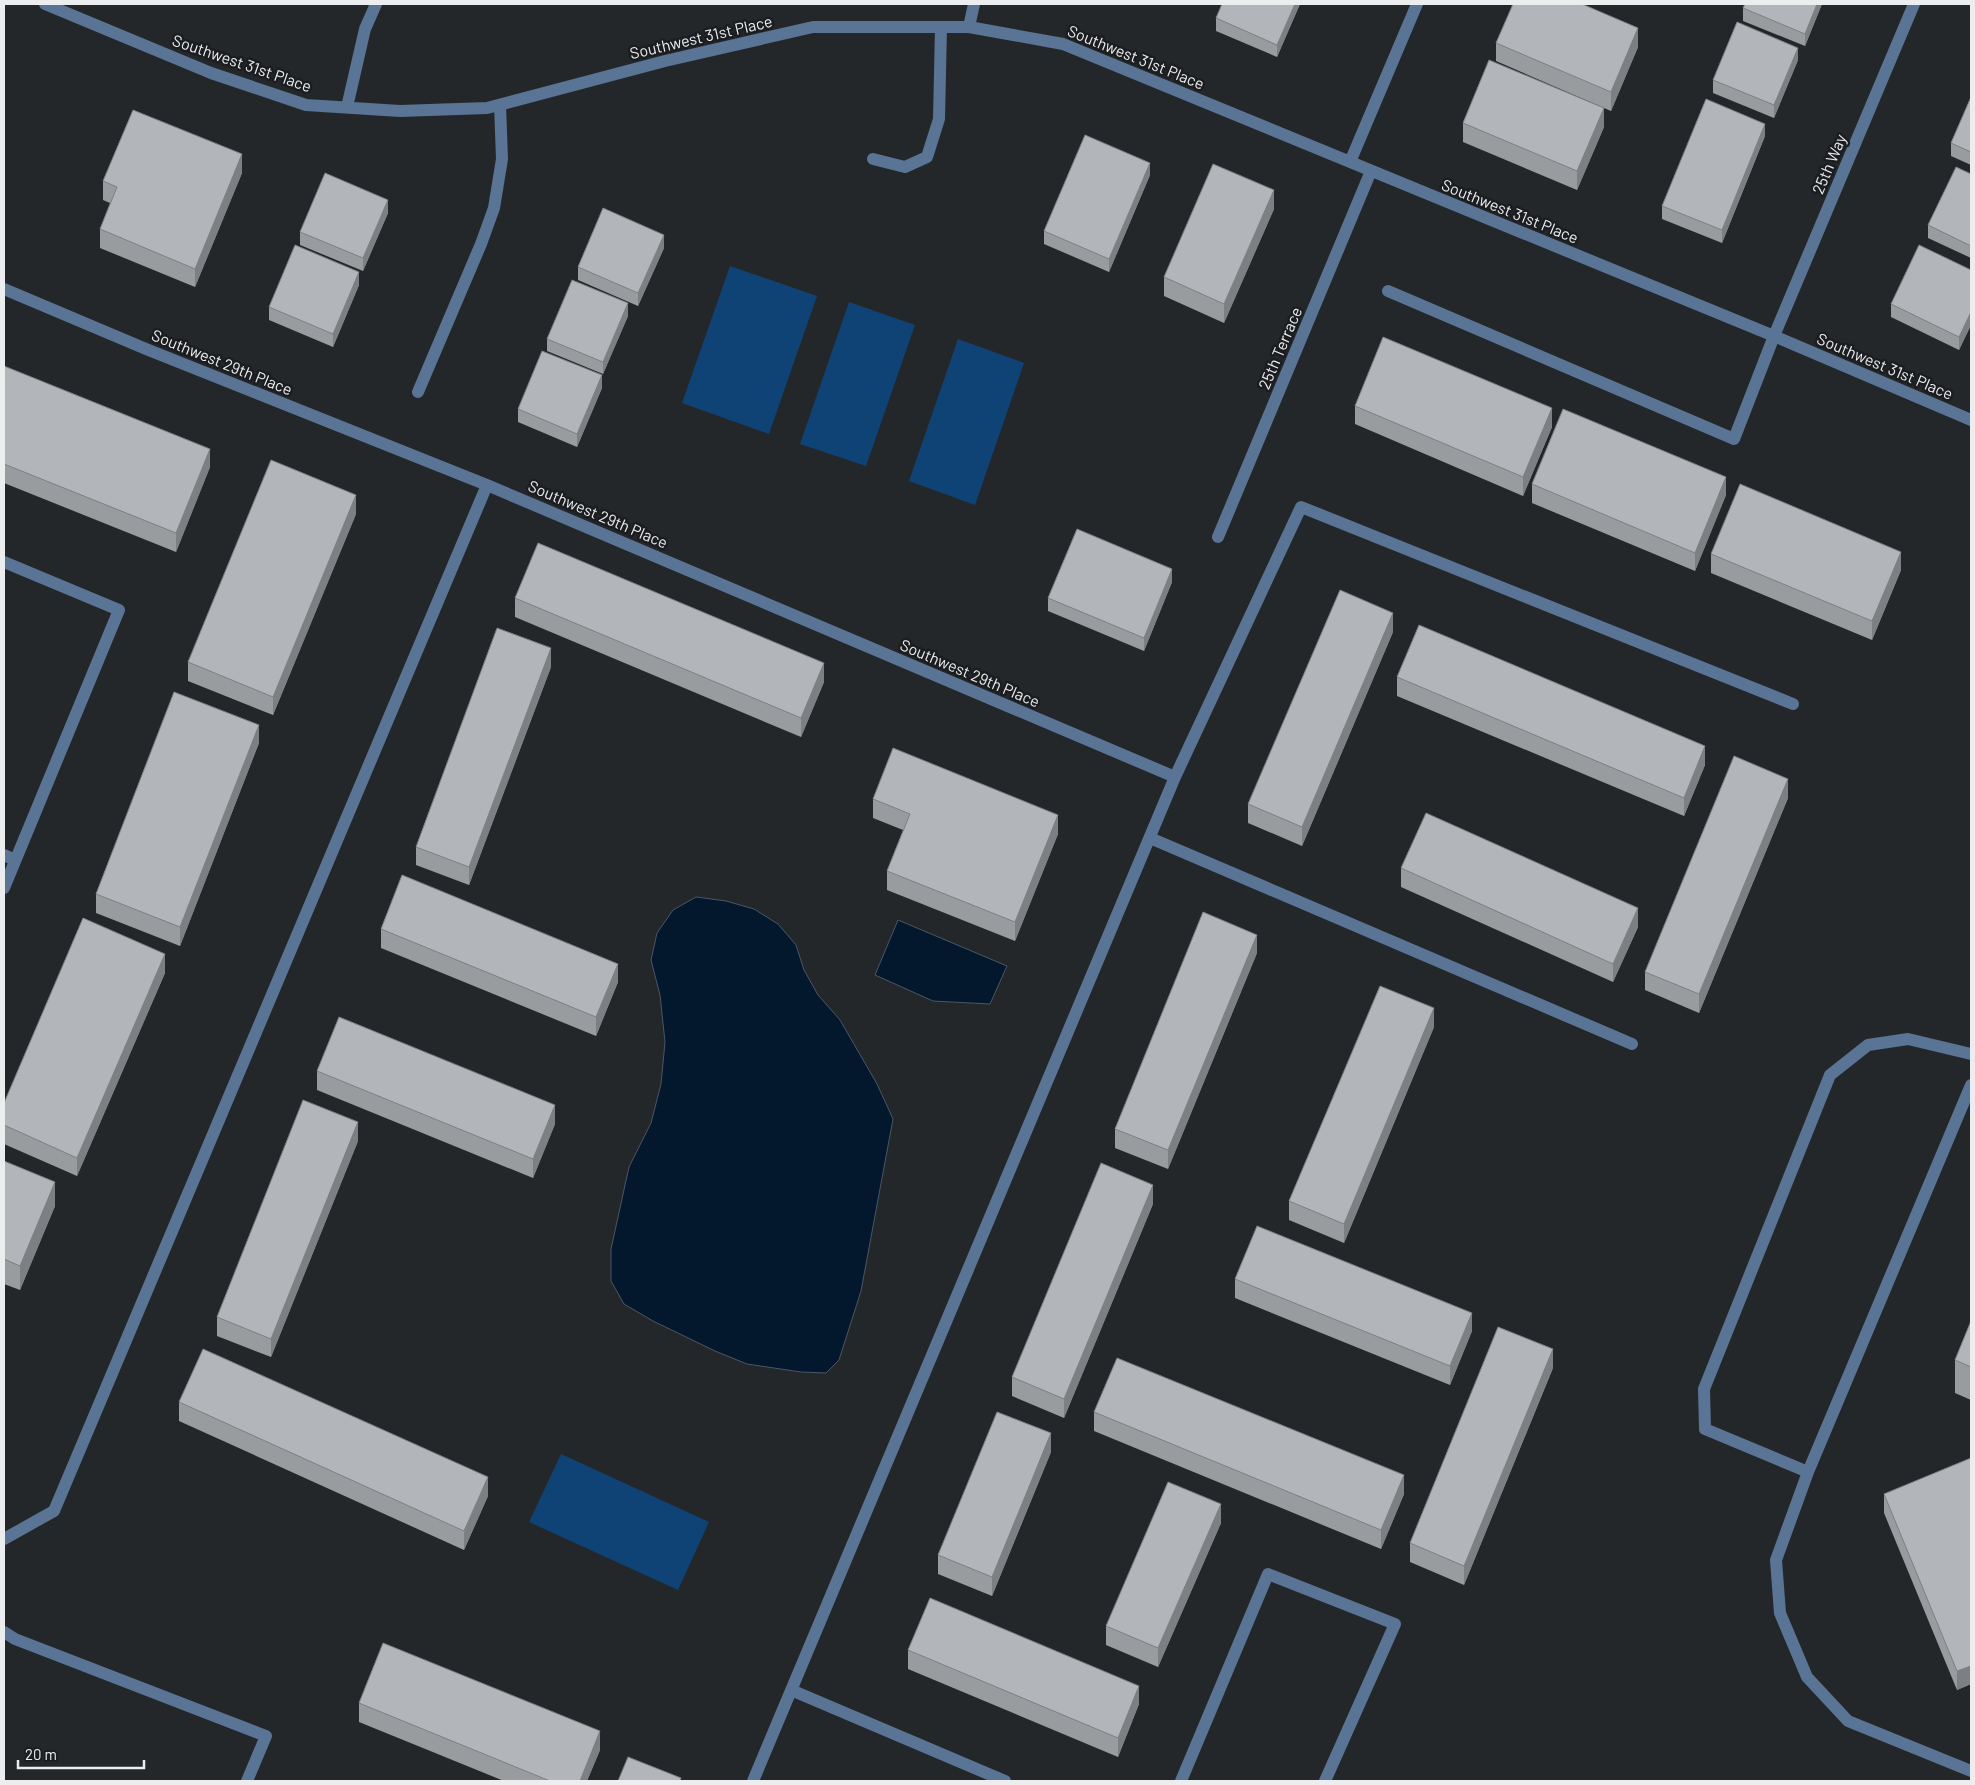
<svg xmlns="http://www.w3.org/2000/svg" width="1975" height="1785" viewBox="0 0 1975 1785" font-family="Barlow,sans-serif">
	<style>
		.green { fill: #104375 }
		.water { fill: #03172d; stroke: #495767 }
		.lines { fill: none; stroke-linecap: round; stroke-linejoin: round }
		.minor { stroke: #597494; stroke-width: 12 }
		.wall { fill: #999c9f }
		.shaded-wall { fill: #7d7f82 }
		.building { fill: #b2b5b9; stroke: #7d7f82 }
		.labels { text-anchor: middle; stroke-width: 5; stroke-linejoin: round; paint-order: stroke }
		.street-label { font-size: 16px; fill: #ebedef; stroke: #1b1d20 }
	</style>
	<rect width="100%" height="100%" fill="#24272a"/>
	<!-- green -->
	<path class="green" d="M730,266L817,296L769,434L682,403Z
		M849,302L915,325L866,466L800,444Z
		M958,339L1024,363L975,505L909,481Z
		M561,1454L709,1522L678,1590L529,1522Z"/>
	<!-- water -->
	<path class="water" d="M696,897L726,901L754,909L778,924L796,945L804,970L818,995L840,1020L877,1084L893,1119L861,1291L839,1360L826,1373L801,1372L747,1364L715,1351L653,1321L624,1304L611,1281V1249L629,1167L651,1123L661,1084L665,1042L660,995L651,960L657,933L673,910Z
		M898,920L1007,966L990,1004L933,1001L875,975Z"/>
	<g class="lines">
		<!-- minor -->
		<path class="minor" d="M45,4L211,73L306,105L400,111L487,108L665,61L813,27H969L1063,44L1774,336L1971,420
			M969,27L974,4
			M347,107L365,29L376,4
			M873,159L905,167L927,157L939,119L941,27
			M1350,162L1417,4
			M4,289L146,349L487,485L1175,777
			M1388,291L1734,439L1774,336L1914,4
			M418,392L481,244L494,208L502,159L500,105
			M1218,537L1371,171
			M4,562L119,610L4,888
			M1150,838L1632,1044
			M4,855L15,860
			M1971,1085L1808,1472L1776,1560L1780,1613L1807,1677L1848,1721L1971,1771
			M1808,1472L1705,1429L1704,1389L1830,1075L1868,1045L1908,1039L1971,1054
			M4,1539L54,1511L487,485
			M4,1632L15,1639L266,1736L247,1781
			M791,1690L1005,1781
			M753,1781L1175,777L1301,507L1793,704
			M1181,1781L1268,1574L1395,1624L1325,1781"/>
	</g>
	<!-- wall -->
	<path class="wall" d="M1300,4L1277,57L1216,31V18Z
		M1822,4L1805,46L1743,21V8Z
		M1496,43L1638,47L1611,111L1496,61Z
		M1798,60L1774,118L1713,93V80Z
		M1971,97V165L1951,156V143Z
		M1463,123L1604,127L1577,190L1463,142Z
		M1765,136L1722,243L1662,219V206Z
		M242,173L195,287L100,248V229L110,203L103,200V181Z
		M1971,174V258L1928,238V225Z
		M1150,175L1109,272L1044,244V231Z
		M1274,209L1224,323L1164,296V277Z
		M388,213L363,271L300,245V232Z
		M664,248L638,306L578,280V267Z
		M1971,270V325L1959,350L1891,317V304Z
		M359,285L333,347L269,320V307Z
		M628,316L603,374L547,351V339Z
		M4,366L210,467L176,552L4,483Z
		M602,388L577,447L518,422V409Z
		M1355,406L1552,427L1523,496L1355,424Z
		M1532,484L1726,495L1695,571L1532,503Z
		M356,514L273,715L188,681V662Z
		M1711,554L1901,570L1872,640L1711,573Z
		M1172,582L1144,651L1048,611V598Z
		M515,598L824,682L801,737L515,617Z
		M1393,632L1302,846L1248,823V804Z
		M551,667L469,885L416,865V847Z
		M1397,677L1705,765L1684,816L1397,696Z
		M259,743L180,946L96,913V894Z
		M1788,798L1699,1013L1645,990V972Z
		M873,799L1058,834L1015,941L887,890V871L903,830L873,818Z
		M1401,868L1638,927L1613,982L1401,887Z
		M381,929L618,982L596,1036L381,948Z
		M1257,953L1168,1169L1115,1148V1129Z
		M165,973L77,1176L4,1144V1103Z
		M1434,1027L1344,1243L1289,1220V1201Z
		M317,1071L555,1124L533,1178L317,1090Z
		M358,1141L271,1357L217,1336V1317Z
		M4,1161L55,1206L20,1290L4,1284Z
		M1153,1204L1064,1418L1012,1396V1377Z
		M1235,1279L1472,1331L1450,1385L1235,1298Z
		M1971,1321V1400L1955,1393V1360Z
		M1553,1368L1464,1585L1410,1562V1543Z
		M179,1402L488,1496L464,1550L179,1421Z
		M1094,1412L1404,1494L1381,1549L1094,1431Z
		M1051,1452L992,1596L938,1574V1555Z
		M1971,1458V1684L1957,1690L1884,1513V1494Z
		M1221,1523L1158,1667L1106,1645V1626Z
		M908,1650L1139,1704L1118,1757L908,1669Z
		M359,1703L600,1750L587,1781H504L359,1722Z"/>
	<!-- shaded-wall -->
	<path class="shaded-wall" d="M1295,4H1300L1277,57V45Z
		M1817,4H1822L1805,46V34Z
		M1638,28V47L1611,111V92Z
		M1798,48V60L1774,118V105Z
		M1604,108V127L1577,190V171Z
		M1765,124V136L1722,243V230Z
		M242,154V173L195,287V269Z
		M1150,163V175L1109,272V259Z
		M1274,190V209L1224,323V304Z
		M388,200V213L363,271V258Z
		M664,235V248L638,306V293Z
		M359,272V285L333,347V334Z
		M628,303V316L603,374V362Z
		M1971,312V325L1959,350V337Z
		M602,375V388L577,447V434Z
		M1552,408V427L1523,496V477Z
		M210,449V467L176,552V533Z
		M1726,477V495L1695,571V553Z
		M356,495V514L273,715V697Z
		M1901,552V570L1872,640V621Z
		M1172,569V582L1144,651V638Z
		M1393,613V632L1302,846V827Z
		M551,648V667L469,885V867Z
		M824,663V682L801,737V718Z
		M259,725V743L180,946V927Z
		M1705,746V765L1684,816V798Z
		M1788,779V798L1699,1013V994Z
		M1058,815V834L1015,941V922Z
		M1638,908V927L1613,982V964Z
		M1257,935V953L1168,1169V1150Z
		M165,954V973L77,1176V1158Z
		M618,964V982L596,1036V1017Z
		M1434,1008V1027L1344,1243V1224Z
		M555,1105V1124L533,1178V1159Z
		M358,1122V1141L271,1357V1339Z
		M55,1182V1206L20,1290V1266Z
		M1153,1185V1204L1064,1418V1399Z
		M1472,1313V1331L1450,1385V1366Z
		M1553,1349V1368L1464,1585V1566Z
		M1051,1433V1452L992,1596V1577Z
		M1404,1475V1494L1381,1549V1530Z
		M488,1477V1496L464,1550V1531Z
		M1221,1504V1523L1158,1667V1648Z
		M1971,1666V1684L1957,1690V1671Z
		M1139,1686V1704L1118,1757V1738Z
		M600,1731V1750L587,1781H580Z"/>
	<!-- building -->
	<path class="building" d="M1222,4H1295L1277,45L1216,18Z
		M1513,4H1582L1638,28L1611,92L1496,43Z
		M1745,4H1817L1805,34L1743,8Z
		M1737,22L1798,48L1774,105L1713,80Z
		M1489,60L1604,108L1577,171L1463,123Z
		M1971,97V152L1951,143Z
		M1706,99L1765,124L1722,230L1662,206Z
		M133,110L242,154L195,269L100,229L117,187L103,181Z
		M1085,135L1150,163L1109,259L1044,231Z
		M1213,164L1274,190L1224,304L1164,277Z
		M1956,167L1971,174V246L1928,225Z
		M325,173L388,200L363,258L300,232Z
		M603,208L664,235L638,293L578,267Z
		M295,245L359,272L333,334L269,307Z
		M1919,245L1971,270V312L1959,337L1891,304Z
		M572,280L628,303L603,362L547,339Z
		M1383,337L1552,408L1523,477L1355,406Z
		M542,351L602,375L577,434L518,409Z
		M4,366L210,449L176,533L4,464Z
		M1563,409L1726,477L1695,553L1532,484Z
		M271,460L356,495L273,697L188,662Z
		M1740,484L1901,552L1872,621L1711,554Z
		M1077,529L1172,569L1144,638L1048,598Z
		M538,543L824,663L801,718L515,598Z
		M1340,590L1393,613L1302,827L1248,804Z
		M1419,625L1705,746L1684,798L1397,677Z
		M497,628L551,648L469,867L416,847Z
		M174,692L259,725L180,927L96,894Z
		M893,748L1058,815L1015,922L887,871L910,814L873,799Z
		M1734,756L1788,779L1699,994L1645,972Z
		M1426,813L1638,908L1613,964L1401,868Z
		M402,875L618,964L596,1017L381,929Z
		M1203,912L1257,935L1168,1150L1115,1129Z
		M83,918L165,954L77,1158L4,1125V1103Z
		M1380,986L1434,1008L1344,1224L1289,1201Z
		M339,1017L555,1105L533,1159L317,1071Z
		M303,1100L358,1122L271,1339L217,1317Z
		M4,1161L55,1182L20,1266L4,1259Z
		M1101,1163L1153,1185L1064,1399L1012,1377Z
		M1257,1226L1472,1313L1450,1366L1235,1279Z
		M1971,1321V1367L1955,1360Z
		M1498,1327L1553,1349L1464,1566L1410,1543Z
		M203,1349L488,1477L464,1531L179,1402Z
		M1117,1358L1404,1475L1381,1530L1094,1412Z
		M997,1412L1051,1433L992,1577L938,1555Z
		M1971,1458V1666L1957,1671L1884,1494Z
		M1168,1482L1221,1504L1158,1648L1106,1626Z
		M930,1598L1139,1686L1118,1738L908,1650Z
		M383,1643L600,1731L580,1781H550L359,1703Z
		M628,1757L681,1778L680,1781H618Z"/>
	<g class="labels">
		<!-- street labels -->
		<g class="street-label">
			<text transform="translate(701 37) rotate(-13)" y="6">Southwest 31st Place</text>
			<text transform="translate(1136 57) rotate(22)" y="6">Southwest 31st Place</text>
			<text transform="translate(242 63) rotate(19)" y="6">Southwest 31st Place</text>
			<text transform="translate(1829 164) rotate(-67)" y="6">25th Way</text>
			<text transform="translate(1510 211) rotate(22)" y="6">Southwest 31st Place</text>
			<text transform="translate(1280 348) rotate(-67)" y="6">25th Terrace</text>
			<text transform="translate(222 362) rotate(22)" y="6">Southwest 29th Place</text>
			<text transform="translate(1885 366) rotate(23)" y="6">Southwest 31st Place</text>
			<text transform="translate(598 514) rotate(23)" y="6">Southwest 29th Place</text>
			<text transform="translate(970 673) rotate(23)" y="6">Southwest 29th Place</text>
		</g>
	</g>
	<!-- border -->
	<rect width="1975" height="1785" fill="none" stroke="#ebedef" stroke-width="10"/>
	<!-- scale -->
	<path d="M18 1760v8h126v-8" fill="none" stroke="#ebedef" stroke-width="2.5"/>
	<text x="25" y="1760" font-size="15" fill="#ebedef" stroke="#1b1d20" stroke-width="4" paint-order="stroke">20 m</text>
</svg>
